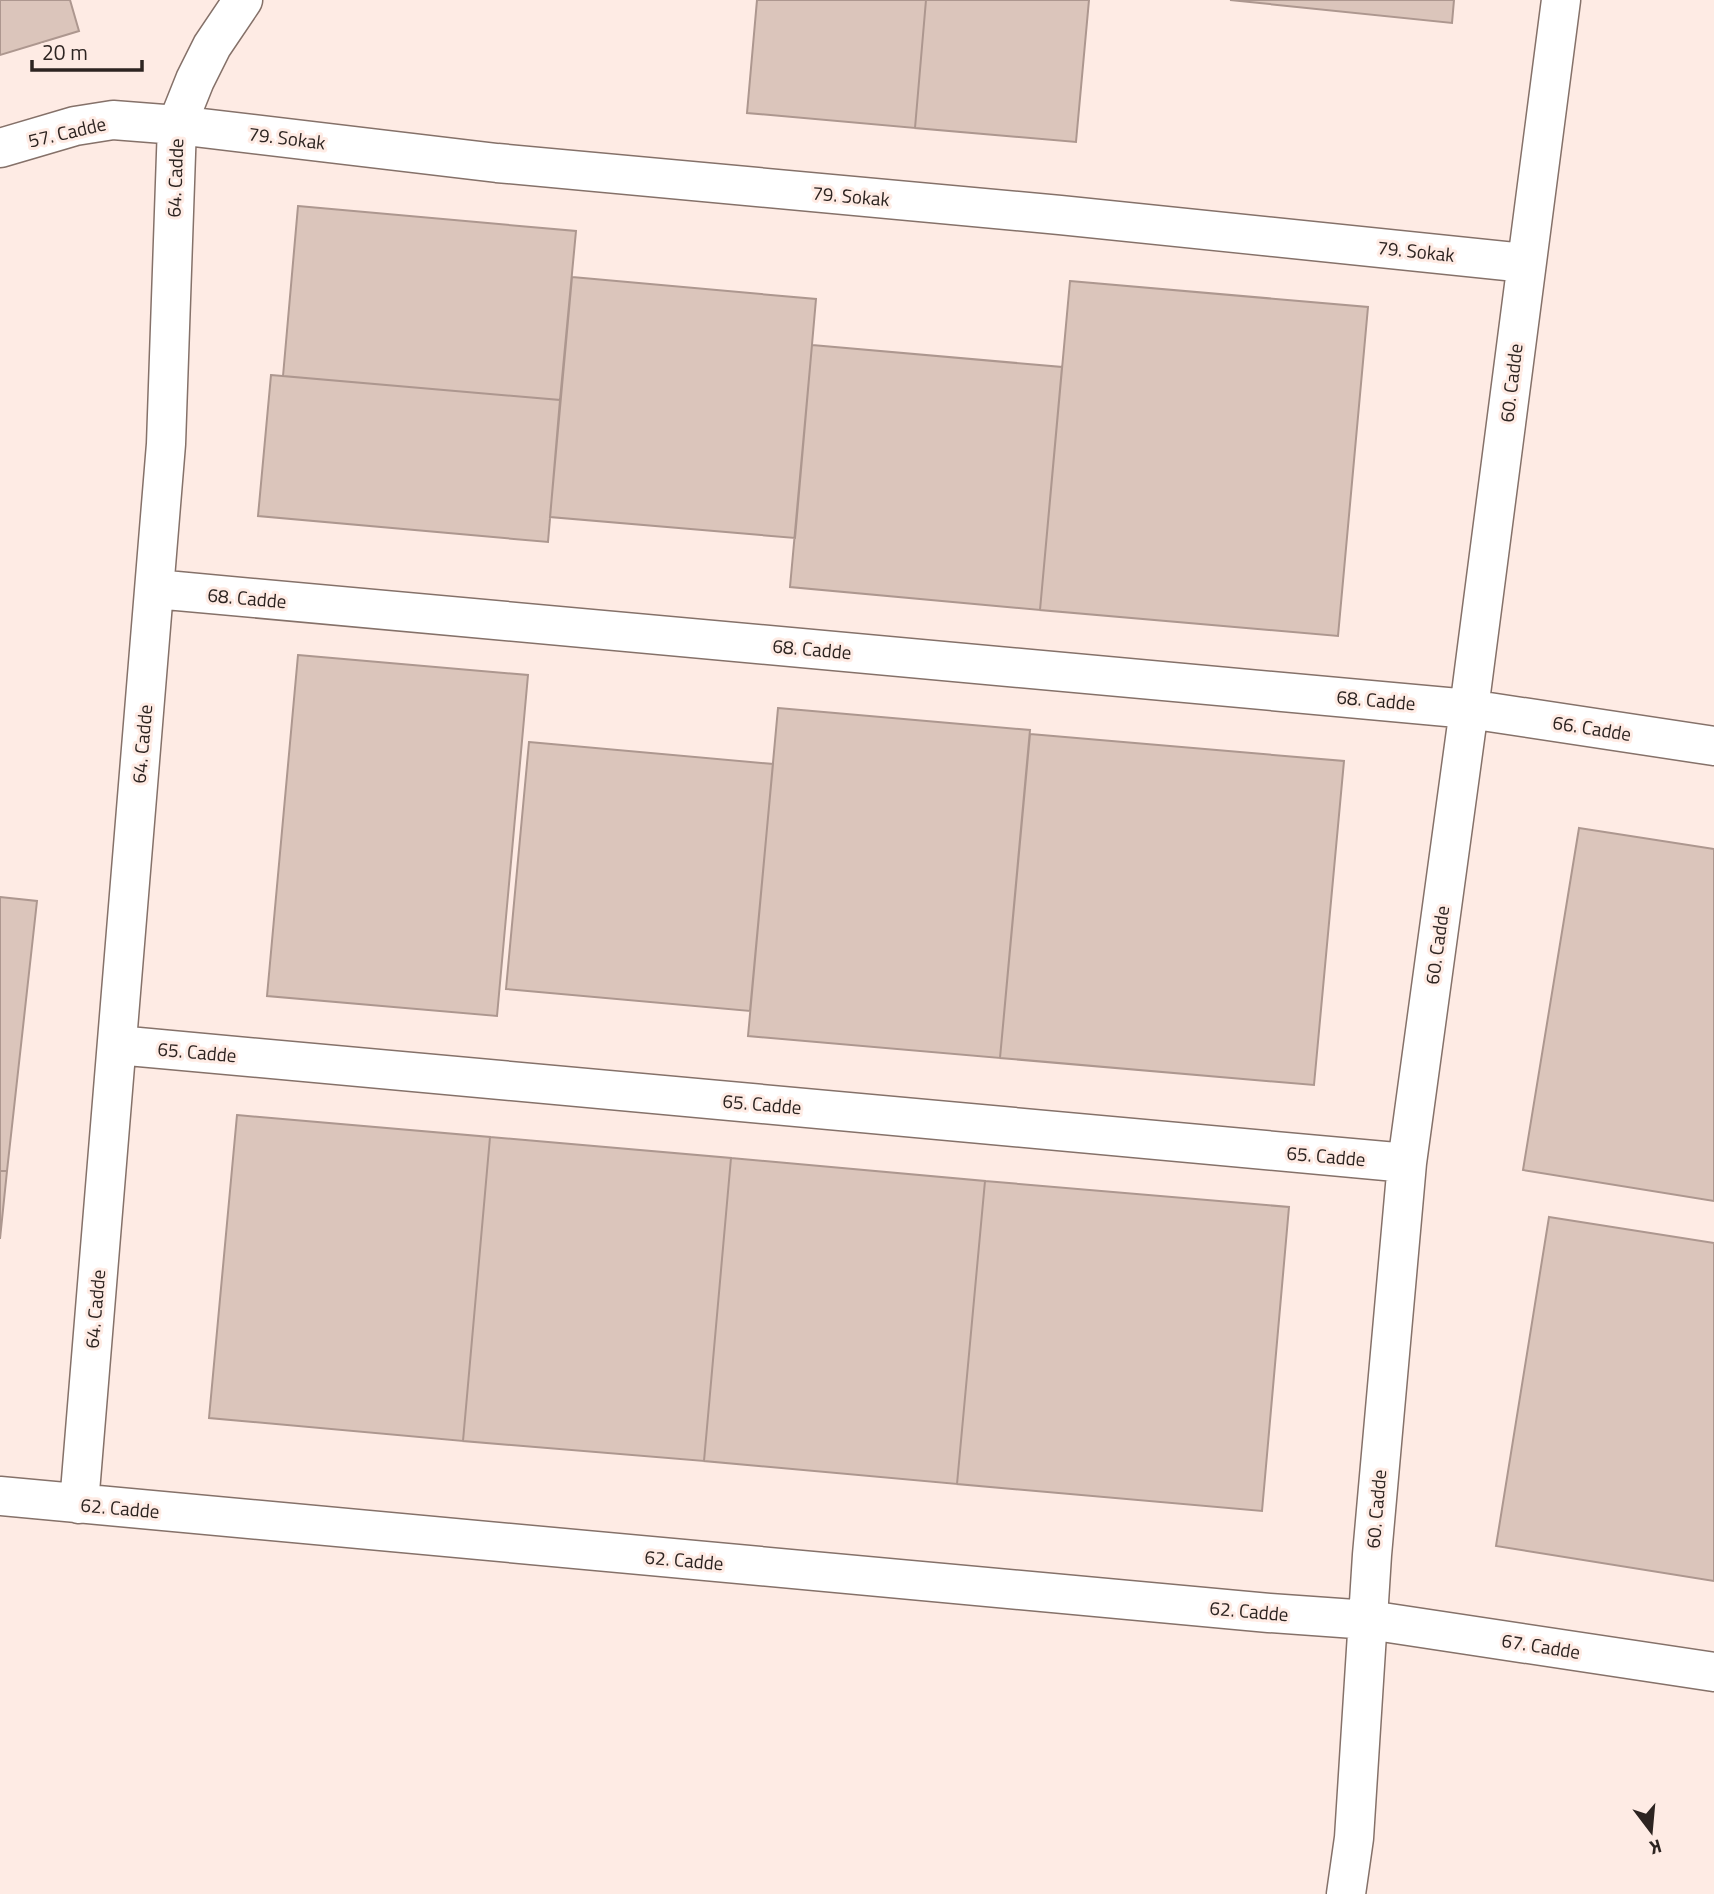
<svg xmlns="http://www.w3.org/2000/svg" width="1714" height="1894" viewBox="0 0 1714 1894" font-family="'Titillium Web',sans-serif">
	<style>
		.building { fill: #dbc5bb; stroke: #ad978f; stroke-width: 2 }
		.lines { fill: none; stroke-linecap: round; stroke-linejoin: round }
		.minor-casing { stroke: #857169; stroke-width: 41 }
		.minor { stroke: #fff; stroke-width: 38 }
		.labels { text-anchor: middle; stroke-width: 6; stroke-linejoin: round; paint-order: stroke }
		.street-label { font-size: 19px; fill: #2d2421; stroke: #feebe4 }
	</style>
	<rect width="100%" height="100%" fill="#feebe4"/>
	<!-- building -->
	<path class="building" d="M0,0H70L79,31L0,55Z
		M757,0H926L915,128L747,113Z
		M926,0H1089L1076,142L915,128Z
		M1230,0H1454L1452,23Z
		M298,206L576,231L560,400L283,376Z
		M572,277L816,299L795,538L550,517Z
		M1070,281L1368,307L1338,636L1040,610Z
		M812,345L1062,367L1040,610L790,587Z
		M271,375L560,400L548,542L258,516Z
		M298,655L528,675L497,1016L267,996Z
		M778,708L1030,730L1000,1058L748,1036Z
		M1030,734L1344,761L1314,1085L1000,1058Z
		M529,742L773,764L750,1011L506,989Z
		M1579,828L1714,849V1201L1523,1170Z
		M0,897L37,901L7,1171H0Z
		M237,1115L490,1137L463,1441L209,1418Z
		M490,1137L731,1158L704,1461L463,1441Z
		M731,1158L985,1181L957,1484L704,1461Z
		M0,1171H7L0,1239Z
		M985,1181L1289,1207L1262,1511L957,1484Z
		M1549,1217L1714,1243V1581L1496,1546Z"/>
	<g class="lines">
		<defs>
			<path id="minor" d="M0,148L75,126L113,120L177,125L497,163L1060,215L1526,263
				M155,589L1469,709L1714,746
				M117,1045L1407,1163
				M0,1496L1269,1613L1369,1620L1714,1672
				M79,1504L166,444L177,125L195,80L212,46L243,0
				M1346,1894L1354,1838L1372,1555L1407,1163L1469,709L1561,0"/>
		</defs>
		<!-- minor casing -->
		<use href="#minor" class="minor-casing"/>
		<!-- minor -->
		<use href="#minor" class="minor"/>
	</g>
	<g class="labels">
		<!-- street labels -->
		<g class="street-label">
			<text transform="translate(67 132) rotate(-13)" y="7">57. Cadde</text>
			<text transform="translate(287 138) rotate(7)" y="7">79. Sokak</text>
			<text transform="translate(175 178) rotate(-88)" y="7">64. Cadde</text>
			<text transform="translate(851 196) rotate(5)" y="7">79. Sokak</text>
			<text transform="translate(1416 251) rotate(6)" y="7">79. Sokak</text>
			<text transform="translate(1511 383) rotate(-83)" y="7">60. Cadde</text>
			<text transform="translate(247 598) rotate(5)" y="7">68. Cadde</text>
			<text transform="translate(812 649) rotate(5)" y="7">68. Cadde</text>
			<text transform="translate(1376 700) rotate(5)" y="7">68. Cadde</text>
			<text transform="translate(1592 728) rotate(9)" y="7">66. Cadde</text>
			<text transform="translate(142 744) rotate(-85)" y="7">64. Cadde</text>
			<text transform="translate(1437 945) rotate(-82)" y="7">60. Cadde</text>
			<text transform="translate(197 1052) rotate(5)" y="7">65. Cadde</text>
			<text transform="translate(762 1104) rotate(5)" y="7">65. Cadde</text>
			<text transform="translate(1326 1156) rotate(5)" y="7">65. Cadde</text>
			<text transform="translate(95 1309) rotate(-85)" y="7">64. Cadde</text>
			<text transform="translate(120 1508) rotate(5)" y="7">62. Cadde</text>
			<text transform="translate(1376 1509) rotate(-85)" y="7">60. Cadde</text>
			<text transform="translate(684 1560) rotate(5)" y="7">62. Cadde</text>
			<text transform="translate(1249 1611) rotate(5)" y="7">62. Cadde</text>
			<text transform="translate(1541 1646) rotate(9)" y="7">67. Cadde</text>
		</g>
	</g>
	<!-- north arrow -->
	<g transform="translate(1651 1831) rotate(164)" stroke="#feebe4" stroke-width="5" paint-order="stroke">
	<path d="M0-5L12 26L0 18L-12 26Z" fill="#2d2421"/>
	<text y="-10" font-size="19" font-weight="bold" text-anchor="middle" fill="#2d2421">K</text>
	</g>
	<!-- scale -->
	<path d="M32 60v10h110v-10" fill="none" stroke="#2d2421" stroke-width="3.5"/>
	<text x="42" y="60" font-size="21" fill="#2d2421" stroke="#feebe4" stroke-width="5" paint-order="stroke">20 m</text>
</svg>
